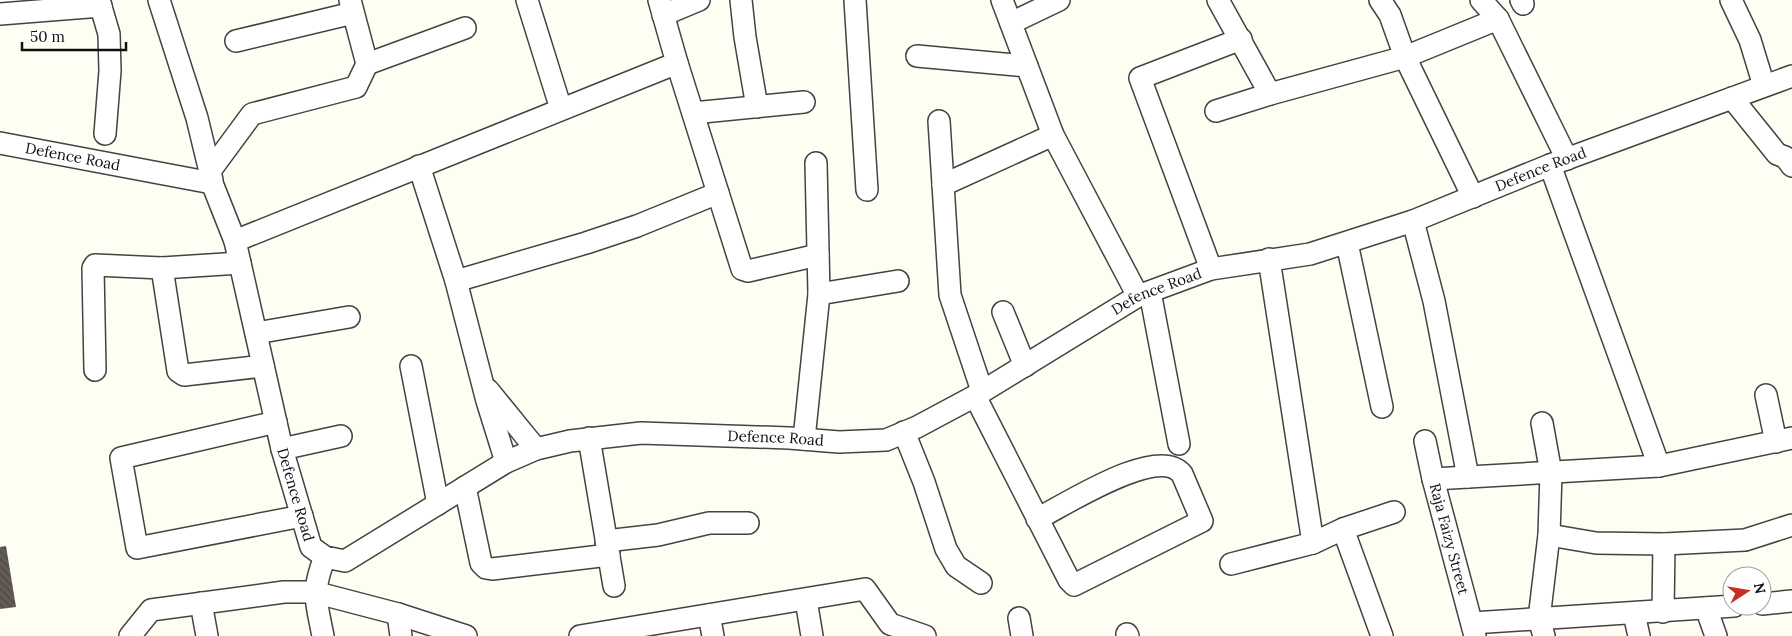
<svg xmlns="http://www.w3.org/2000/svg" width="1792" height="636" viewBox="0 0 1792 636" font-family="Lora,serif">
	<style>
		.building { fill: url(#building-back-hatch) }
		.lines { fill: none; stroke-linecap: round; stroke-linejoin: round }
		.minor-casing { stroke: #434343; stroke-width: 24 }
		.minor { stroke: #fff; stroke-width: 21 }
		.labels { text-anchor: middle; stroke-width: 5; stroke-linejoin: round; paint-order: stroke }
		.street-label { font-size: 15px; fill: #101010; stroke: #fff }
	</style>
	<defs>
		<pattern id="building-back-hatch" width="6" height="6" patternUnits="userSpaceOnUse" patternTransform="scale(1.25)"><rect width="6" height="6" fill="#59524c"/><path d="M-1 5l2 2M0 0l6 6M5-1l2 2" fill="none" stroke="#6c6661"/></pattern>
	</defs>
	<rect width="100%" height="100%" fill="#fffef2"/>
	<!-- building -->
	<path class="building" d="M6,546L16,607L0,609V547Z"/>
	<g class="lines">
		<defs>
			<g id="minor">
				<path d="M99,0L109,34L110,71L105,134"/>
				<path d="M159,0L197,118L212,180"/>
				<path d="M350,0L367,64L465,28"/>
				<path d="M527,0L561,109"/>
				<path d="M741,0L745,37L757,107"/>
				<path d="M855,0L867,190"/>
				<path d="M1002,0L1053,135L1138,296"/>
				<path d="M1218,0L1270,94"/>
				<path d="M1380,0L1390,15L1405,57L1473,197"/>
				<path d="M1481,0L1498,19L1567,159"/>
				<path d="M1521,0L1523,4"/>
				<path d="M1731,0L1750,40L1764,86"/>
				<path d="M0,14L101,6"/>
				<path d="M663,15L699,0"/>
				<path d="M1011,23L1059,0"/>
				<path d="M236,41L353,13"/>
				<path d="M917,56L1027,66"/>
				<path d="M677,63L742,269L748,271L818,255"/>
				<path d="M1732,98L1777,154L1785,157L1792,166"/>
				<path d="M1216,111L1270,94L1405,57L1498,19"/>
				<path d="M693,113L804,102"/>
				<path d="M939,121L950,295L982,391"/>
				<path id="s1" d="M0,143L212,183L235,241L282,449L311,547L325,557L345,561L506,462L536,449L570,441L641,433L789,438L839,442L886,440L917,427L975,396L1138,296L1211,269L1310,254L1413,221L1550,165L1792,76"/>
				<path d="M1550,165L1659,466"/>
				<path d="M419,166L456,281L487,401L506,462"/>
				<path d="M210,171L252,114L356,87L367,64"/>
				<path d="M943,185L1053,135"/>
				<path d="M1413,221L1434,301L1468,477"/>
				<path d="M235,241L677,63L659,0"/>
				<path d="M1347,243L1382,407"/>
				<path d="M162,268L178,371L184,375L263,366"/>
				<path d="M1211,269L1140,78L1241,39"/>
				<path d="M456,281L586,243L637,226L718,193"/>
				<path d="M1150,292L1179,444"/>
				<path d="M819,294L898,281"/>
				<path d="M1003,312L1025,366"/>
				<path d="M256,333L349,317"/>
				<path d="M411,366L438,504"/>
				<path d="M95,370L93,268L95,265L162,268L240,263"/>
				<path d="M488,390L536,449"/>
				<path d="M1766,395L1776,442"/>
				<path d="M975,396L1069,580L1074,585L1202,521L1182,474C1158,444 1065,505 1037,519"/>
				<path d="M276,422L121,458L137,548L302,516"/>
				<path d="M1542,423L1551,473L1549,535L1539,619L1544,636"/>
				<path d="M904,432L924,482L946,549L956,566L981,583"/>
				<path d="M589,438L614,586"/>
				<path d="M804,439L819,294L816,163"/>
				<path id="s2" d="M1425,441L1433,479L1475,636"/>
				<path d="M282,449L341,436"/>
				<path d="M1433,479L1659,466L1792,438"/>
				<path d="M465,487L481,563L486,568L492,569L609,555"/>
				<path d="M1343,529L1382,636"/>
				<path d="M1549,535L1596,543L1664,544L1745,540L1792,525"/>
				<path d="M606,541L658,535L709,523H748"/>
				<path d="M1313,543L1343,529L1394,512"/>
				<path d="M1231,564L1313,543L1269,259"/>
				<path d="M806,600L812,636"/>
				<path d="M201,603L207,636"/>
				<path d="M1762,604L1792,601"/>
				<path d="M1706,608L1716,636"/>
				<path d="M1663,612L1664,544"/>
				<path d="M398,614L401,636"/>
				<path d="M1634,614L1639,636"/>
				<path d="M709,615L713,636"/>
				<path d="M1019,618L1022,636"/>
				<path d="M1472,623L1734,606"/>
				<path d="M1127,634L1128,636"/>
				<path d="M130,636L151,610L284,592H314L398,614L466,636"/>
				<path d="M323,636C316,600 311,592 325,557"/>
				<path d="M580,636L865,589L890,624L925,636"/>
			</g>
		</defs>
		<!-- minor casing -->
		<use href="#minor" class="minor-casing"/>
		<!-- minor -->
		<use href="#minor" class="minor"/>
	</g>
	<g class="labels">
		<!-- street labels -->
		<g class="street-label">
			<text dy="5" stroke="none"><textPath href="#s1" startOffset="74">Defence Road</textPath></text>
			<text dy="5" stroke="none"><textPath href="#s1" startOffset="1919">Defence Road</textPath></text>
			<text dy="5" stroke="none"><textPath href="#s1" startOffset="1514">Defence Road</textPath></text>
			<text dy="5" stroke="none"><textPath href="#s1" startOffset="1094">Defence Road</textPath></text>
			<text dy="5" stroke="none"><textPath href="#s1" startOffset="539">Defence Road</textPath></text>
			<text dy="5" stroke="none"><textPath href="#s2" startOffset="101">Raja Faizy Street</textPath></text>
		</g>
	</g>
	<!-- north arrow -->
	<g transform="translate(1747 591) rotate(78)"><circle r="24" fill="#ffffff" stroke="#9f9f9f"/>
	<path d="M0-4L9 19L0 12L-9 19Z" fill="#c43224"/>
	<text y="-8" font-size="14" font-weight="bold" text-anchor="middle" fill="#101010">N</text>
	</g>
	<!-- scale -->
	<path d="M22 42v8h104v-8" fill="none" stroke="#101010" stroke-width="2.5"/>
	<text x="30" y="42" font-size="15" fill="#101010" stroke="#ffffff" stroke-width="4" paint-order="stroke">50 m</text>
</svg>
